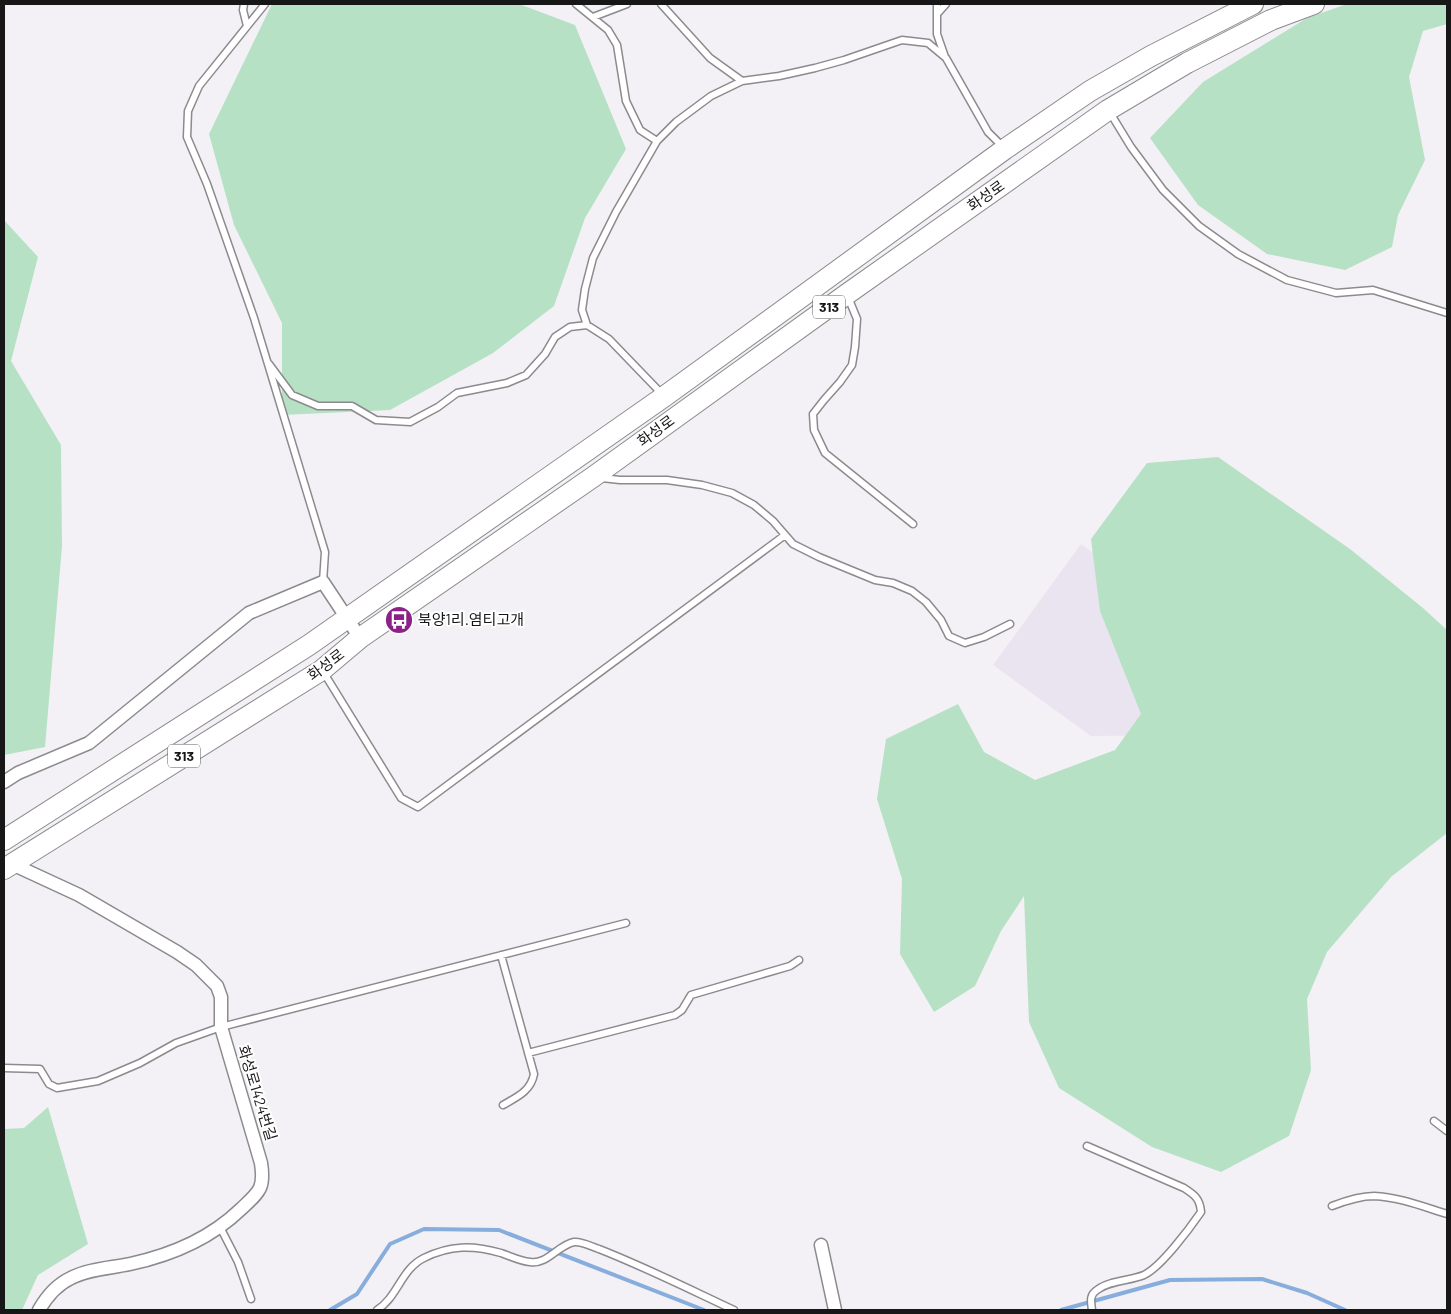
<svg xmlns="http://www.w3.org/2000/svg" width="1451" height="1314" viewBox="0 0 1451 1314" font-family="Barlow,'Noto Sans KR',sans-serif">
	<style>
		.built { fill: #eae4f0 }
		.green { fill: #b6e1c4 }
		.lines { fill: none; stroke-linecap: round; stroke-linejoin: round }
		.stream { stroke: #87addd; stroke-width: 4 }
		.service-casing { stroke: #8c8a8e; stroke-width: 9 }
		.minor-casing { stroke: #8c8a8e; stroke-width: 15 }
		.primary-casing { stroke: #8c8a8e; stroke-width: 22 }
		.service { stroke: #fff; stroke-width: 6 }
		.minor { stroke: #fff; stroke-width: 12 }
		.primary { stroke: #fff; stroke-width: 20 }
		.labels { text-anchor: middle; stroke-width: 4; stroke-linejoin: round; paint-order: stroke }
		.shield { fill: #fff; stroke: #5d5d5d; stroke-width: 1 }
		.shield-label { font-size: 14px; font-weight: bold; fill: #181718 }
		.street-label { font-size: 15px; fill: #181718; stroke: #fff }
		.poi-label { font-size: 15px; fill: #181718; stroke: #fff; text-anchor: start }
	</style>
	<rect width="100%" height="100%" fill="#f3f1f5"/>
	<!-- built -->
	<path class="built" d="M1081,544L1253,669L1204,735L1091,736L993,665Z"/>
	<!-- green -->
	<path class="green" d="M272,4H519L575,25L626,149L585,218L554,306L493,353L390,410L282,415V323L234,225L209,134Z
		M1347,4H1447V24L1423,31L1409,77L1425,160L1398,215L1392,247L1345,270L1267,254L1198,205L1150,138L1203,82L1307,18Z
		M4,220L38,257L11,361L61,445L62,546L45,747L4,755Z
		M1218,457L1350,549L1423,608L1447,630V833L1391,877L1327,952L1307,999L1311,1070L1289,1136L1221,1172L1152,1147L1059,1088L1029,1022L1024,896L1001,931L975,986L934,1012L900,954L902,879L877,799L886,739L958,704L984,752L1035,780L1115,750L1141,714L1100,611L1091,539L1147,463Z
		M48,1107L88,1244L38,1275L22,1310L4,1309V1129L24,1128Z"/>
	<g class="lines">
		<!-- stream -->
		<path class="stream" d="M330,1310L357,1294L390,1244L424,1229L499,1230L704,1310
			M1061,1310L1170,1280L1262,1279L1307,1293L1345,1310"/>
		<defs>
			<path id="service" d="M244,4L243,10L247,26
				M265,4L199,86L188,111L187,137L207,184L254,318L325,552L323,582
				M576,4L608,30L617,45L626,101L640,130L657,141
				M661,4L710,58L742,81
				M937,4V14
				M593,17L627,4
				M945,57L937,34V14L946,4
				M1109,111L1131,147L1163,190L1199,226L1238,254L1287,280L1336,293L1373,290L1447,313
				M848,297L857,319L855,347L852,365L840,382L824,400L813,414L814,430L825,453L913,524
				M587,325L582,310L585,289L593,258L616,212L657,141L676,122L711,96L742,81L779,76L815,68L844,60L902,40L928,43L946,58L988,132L1003,147
				M269,364L292,395L318,406H352L376,420L410,422L438,407L457,393L507,383L526,375L545,354L555,337L570,327L587,325L609,339L662,394
				M602,478L620,480H667L702,485L732,493L754,505L773,521L793,544L819,557L875,580L893,583L912,591L926,602L941,620L949,636L965,643L984,637L1010,624
				M324,673L401,798L418,807L785,535
				M501,955L534,1074C531,1091 517,1097 503,1105
				M528,1053L675,1015L682,1010L691,995L790,966L799,960
				M4,1068L40,1069L49,1084L57,1088L98,1081L140,1063L176,1043L221,1027L626,923
				M1434,1121L1447,1131
				M1087,1146L1184,1188C1195,1195 1200,1199 1201,1212C1190,1228 1161,1267 1144,1275C1130,1281 1110,1280 1097,1290C1089,1295 1091,1302 1092,1310
				M1332,1206C1345,1201 1359,1196 1374,1196C1399,1197 1424,1207 1447,1214
				M220,1227L238,1262L251,1299
				M377,1310C398,1297 401,1269 424,1258C450,1245 473,1245 501,1253C510,1256 520,1261 530,1262C547,1265 558,1245 574,1242C582,1241 592,1247 599,1249C645,1267 689,1289 734,1310"/>
			<path id="minor" d="M4,782L18,773L89,743L249,613L323,582L360,638
				M12,864L79,895L177,952L196,965L217,986L221,997V1027L261,1163C265,1189 259,1192 241,1209C210,1239 172,1255 130,1264C111,1268 88,1269 71,1278C56,1285 47,1296 39,1310
				M821,1245L835,1310"/>
			<path id="primary" d="M4,840L309,645L665,396L1005,149L1090,91L1151,56L1253,4
				M4,869L322,670L360,638L593,477L847,294L1108,110L1187,63L1271,20L1314,4"/>
		</defs>
		<!-- service casing -->
		<use href="#service" class="service-casing"/>
		<!-- minor casing -->
		<use href="#minor" class="minor-casing"/>
		<!-- primary casing -->
		<use href="#primary" class="primary-casing"/>
		<!-- service -->
		<use href="#service" class="service"/>
		<!-- minor -->
		<use href="#minor" class="minor"/>
		<!-- primary -->
		<use href="#primary" class="primary"/>
	</g>
	<!-- icons -->
	<defs>
		<symbol id="bus-disc" viewBox="-11 -11 22 22"><circle r="9.5" fill="#8c2287" stroke="#fff"/><path d="M-5-6H5V4H4V6H2V4H-2V6H-4V4H-5ZM-3.5-4V0h7V-4ZM-3.5 1.2v1.5H-2V1.2ZM2 1.2v1.5H3.5V1.2Z" fill="#fff"/></symbol>
	</defs>
	<g fill-rule="evenodd">
		<use href="#bus-disc" x="383" y="604" width="32" height="32"/>
	</g>
	<g class="labels">
		<!-- shield labels -->
		<g class="shield">
			<rect x="813" y="295.5" width="32" height="23" rx="4"/>
			<rect x="168" y="744.5" width="32" height="23" rx="4"/>
		</g>
		<g class="shield-label">
			<text x="829" y="312">313</text>
			<text x="184" y="761">313</text>
		</g>
		<!-- street labels -->
		<g class="street-label">
			<text transform="translate(986 196) rotate(-35)" y="5">화성로</text>
			<text transform="translate(656 431) rotate(-36)" y="5">화성로</text>
			<text transform="translate(326 665) rotate(-37)" y="5">화성로</text>
			<text transform="translate(257 1093) rotate(73)" y="5">화성로1424번길</text>
		</g>
		<!-- poi labels -->
		<g class="poi-label">
			<text x="418" y="625">북양1리.염티고개</text>
		</g>
	</g>
	<!-- border -->
	<rect width="1451" height="1314" fill="none" stroke="#181718" stroke-width="10"/>
</svg>
